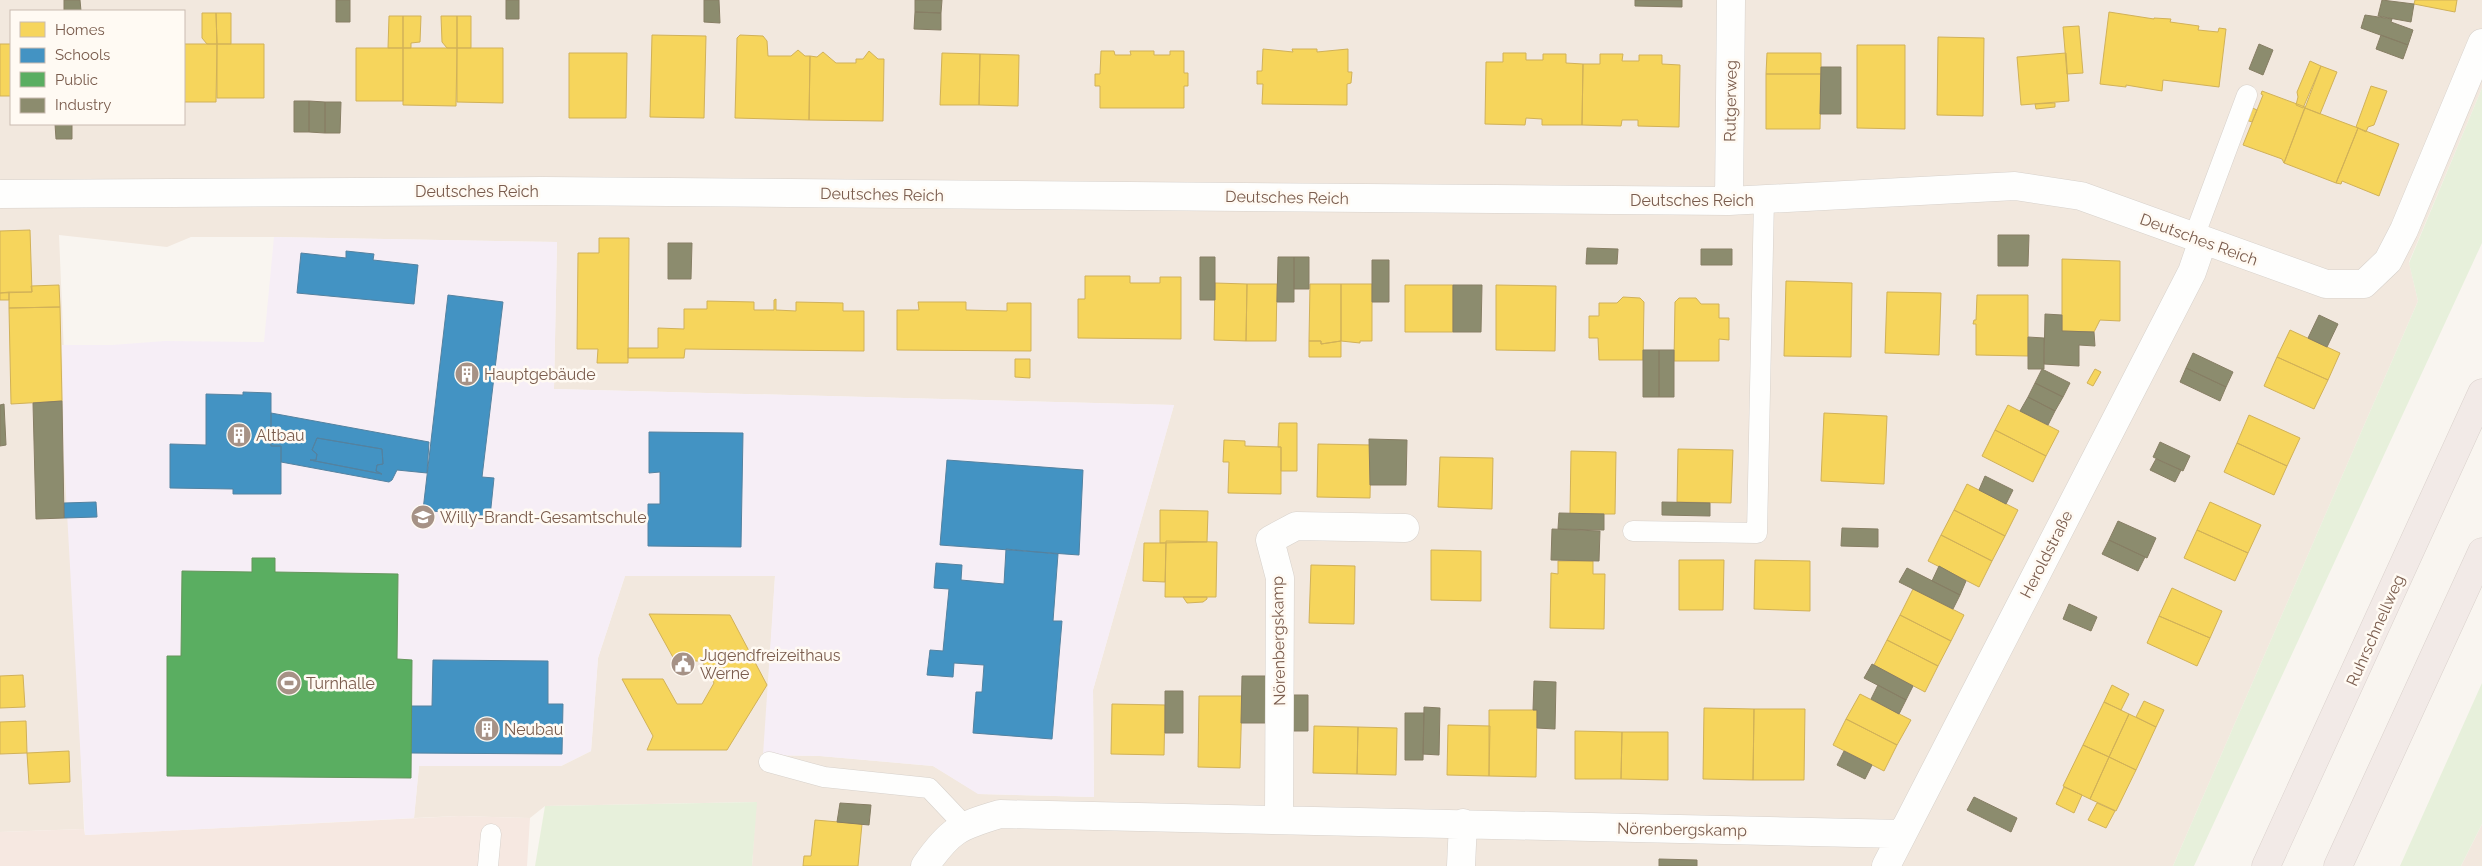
<svg xmlns="http://www.w3.org/2000/svg" width="2482" height="866" viewBox="0 0 2482 866" font-family="Raleway,sans-serif">
	<style>
		.residential { fill: #f2e8de; fill-rule: evenodd }
		.commercial { fill: #f6e8e1 }
		.education { fill: #f6eef6 }
		.green { fill: #e7f0db }
		.homes { fill: #f6d55c; stroke: #d1b158 }
		.schools { fill: #4393c3; stroke: #5482a0; fill-rule: evenodd }
		.public { fill: #5aae61; stroke: #64955b }
		.industry { fill: #8c8c6e; stroke: #877e64 }
		.lines { fill: none; stroke-linecap: round; stroke-linejoin: round }
		.lane-casing { stroke: #d7d1cb; stroke-width: 21 }
		.street-casing { stroke: #d7d1cb; stroke-width: 29 }
		.highway-casing { stroke: #dad1cc; stroke-width: 29 }
		.lane { stroke: #fefefd; stroke-width: 20 }
		.street { stroke: #fefefd; stroke-width: 28 }
		.highway { stroke: #f2eae7; stroke-width: 28 }
		.labels { text-anchor: middle; stroke-width: 5; stroke-linejoin: round; paint-order: stroke }
		.street-label { font-size: 16px; fill: #7a5c4d; stroke: #fffaf3 }
		.poi-label { font-size: 16px; fill: #7a5c4d; stroke: #fffaf3; text-anchor: start }
	</style>
	<rect width="100%" height="100%" fill="#f9f5f0"/>
	<!-- residential -->
	<path class="residential" d="M0,0H2482V88L2409,262L2418,301L2173,866H752L756,802L545,806L530,818L459,816L414,818L419,766H561L591,751L598,658L625,576H775L764,755L820,756L933,766L979,794L1094,797L1093,690L1174,405L554,389L557,242L274,237H191L167,247L59,235L84,829L0,832ZM11,11H184V124H11Z
		M2482,824V866H2461Z"/>
	<!-- commercial -->
	<path class="commercial" d="M459,816L530,818L527,866H0V832L84,829L85,835Z"/>
	<!-- education -->
	<path class="education" d="M274,237L557,242L554,389L1174,405L1093,690L1094,797L978,794L933,766L820,756L763,755L775,576H625L598,658L591,751L561,766H419L414,818L85,835L64,459L62,345H112L165,341L264,342Z"/>
	<!-- green -->
	<path class="green" d="M2482,88V243L2194,866H2173L2418,301L2409,263Z
		M2482,683V824L2461,866H2400Z
		M757,802L752,866H535L545,806Z"/>
	<!-- homes -->
	<path class="homes" d="M2415,0H2457L2455,12L2414,4Z
		M2109,12L2154,19V18L2171,19L2170,22L2199,26L2198,30L2218,32L2219,28L2226,29L2219,87L2163,80L2162,91L2126,85V87L2100,84Z
		M202,13H216L217,44H207L202,38Z
		M216,13H231V44H217Z
		M389,16H403V48H388Z
		M403,16H421L420,42L411,43V48H403Z
		M441,16H457V48H447L442,42Z
		M457,16H471V48H457Z
		M2079,26L2083,73L2067,74L2063,27Z
		M652,35L706,36L704,118L650,117Z
		M740,35L763,36L767,41L768,56H791L798,50L805,56H810L809,120L735,118L737,38Z
		M1938,37L1984,38L1983,116L1937,115Z
		M0,44H11V96H0Z
		M184,44H217L216,102H184Z
		M217,44H264V98H217Z
		M1857,45H1905V129L1857,128Z
		M356,48H403V101H356Z
		M403,48H457L456,106L403,105Z
		M457,48H503V103L457,102Z
		M1263,49L1293,52L1292,49H1317V52L1348,49V72H1352L1351,83L1347,84V105L1262,104L1263,84H1257V71H1262Z
		M869,51L878,59H884L883,121L809,120L810,56L817,57L823,52L836,63H856V59H863Z
		M1101,51H1114L1115,55H1131L1130,51H1154V55H1170V51H1184V73H1188V86H1184V108H1100V86H1095V74H1100Z
		M569,53H627L626,118H569Z
		M942,53L980,54L979,105H940Z
		M1503,53H1526V60H1543V54H1566V63L1583,64L1582,125H1542V119L1526,118L1525,125L1485,124L1486,62H1503Z
		M1767,53H1821V74H1766Z
		M2066,53L2069,101L2021,105L2017,57Z
		M980,54L1019,55L1018,106L979,105Z
		M1600,54H1623L1622,61H1639V55H1662V64L1680,65L1679,127L1638,126V120H1622L1621,126L1582,125L1583,64H1600Z
		M2310,61L2321,66L2303,108L2296,105L2298,97L2297,92Z
		M2321,66L2337,72L2320,114L2305,108Z
		M1766,74H1821L1820,129H1766Z
		M2371,86L2387,91L2374,125L2368,127L2366,132L2356,127Z
		M2262,91L2305,107L2284,163L2282,159L2243,145L2263,95L2261,94Z
		M2055,103V107L2036,109L2035,104Z
		M2248,106L2257,110L2252,122L2243,119Z
		M2305,108L2358,128L2336,183L2284,163Z
		M2358,128L2399,144L2379,196L2342,181L2341,184L2336,183Z
		M30,230L32,292L0,293V231Z
		M599,238H629L628,363H597L598,349H577L578,253H599Z
		M2062,259L2120,261V321L2100,320L2094,332L2062,331Z
		M1085,276H1130V283H1160V277H1181V339L1078,338V299H1085Z
		M1786,281L1852,283L1851,357L1784,356Z
		M1215,283L1247,284L1246,341L1214,340Z
		M1247,284H1277L1276,341H1246Z
		M1310,284H1341V341L1321,344V341H1309Z
		M1341,284H1372V341H1360V343L1341,341Z
		M59,285L60,307L9,308V292H32L31,286Z
		M1405,285H1453V332H1405Z
		M1496,285L1556,286L1555,351L1496,350Z
		M9,292V300H0V293Z
		M1887,292L1941,293L1939,355L1885,353Z
		M1977,295H2028V356L1976,355V324H1973L1974,320H1976Z
		M1623,297L1640,298L1644,302L1643,360H1599L1598,338H1589V316H1599V303H1617Z
		M1679,298H1696L1701,304H1719V318H1729V340L1719,339V361H1674L1675,302Z
		M776,299V310L796,311V302L843,303V311H864V351L685,349L684,358H628V348H658V328L684,329V309H707V301L754,302V310H774V300Z
		M918,302H966V310L1007,311V303H1031V351L897,350V310H919Z
		M60,307L62,401L11,404L9,308Z
		M2290,330L2340,353L2328,380L2277,357Z
		M1309,341H1321V344L1341,341V357H1309Z
		M2277,357L2328,380L2314,409L2264,386Z
		M1015,359H1030V378L1015,377Z
		M2095,369L2101,372L2093,386L2087,383Z
		M2008,405L2059,431L2046,456L1995,430Z
		M1824,413L1887,416L1884,484L1821,481Z
		M2249,415L2300,438L2287,466L2237,443Z
		M1279,423H1297V471H1281V447H1278Z
		M1995,430L2046,456L2033,482L1982,456Z
		M1224,440L1245,441V446L1281,447V494L1228,493L1229,462H1223Z
		M2237,443L2287,466L2274,495L2224,472Z
		M1318,444L1371,445L1370,498L1317,497Z
		M1678,449L1733,450L1731,503L1677,502Z
		M1571,451L1616,452L1615,514H1570Z
		M1440,457L1493,458L1492,509L1438,507Z
		M1967,484L2018,510L2005,536L1954,510Z
		M2210,502L2261,525L2248,553L2197,530Z
		M1160,510L1208,511L1207,542L1160,543Z
		M1954,510L2005,536L1992,561L1941,535Z
		M2197,530L2248,553L2235,581L2184,558Z
		M1941,535L1992,561L1979,587L1928,561Z
		M1166,541L1217,542L1216,597H1165Z
		M1144,543H1166L1165,582L1143,581Z
		M1431,550L1481,551V601L1431,600Z
		M1679,560H1724L1723,610H1679Z
		M1755,560L1810,561V611L1754,609Z
		M1558,561H1593V574H1605L1604,629L1550,628L1551,573L1558,574Z
		M1311,565L1355,566L1354,624L1309,623Z
		M2172,588L2222,611L2210,638L2159,616Z
		M1913,589L1964,615L1951,641L1900,615Z
		M1183,597H1207V599L1203,602L1187,603Z
		M649,614L730,615L767,685L727,750H647L653,736L622,679H663L677,704H702L714,683L702,661H675Z
		M1900,615L1951,641L1938,666L1887,640Z
		M2159,616L2210,638L2197,666L2147,643Z
		M1887,640L1938,666L1925,692L1874,665Z
		M23,675L25,707L0,708V676Z
		M2112,685L2129,694L2121,710L2104,702Z
		M1860,694L1911,720L1897,745L1846,719Z
		M1199,696H1242L1240,768L1198,767Z
		M2144,701L2164,710L2156,727L2136,717Z
		M2104,702L2129,714L2109,757L2083,745Z
		M1112,704L1165,705L1164,755L1111,754Z
		M1704,708L1754,709L1753,780L1703,779Z
		M1754,709H1805L1804,780H1753Z
		M1489,710H1537L1536,777L1489,776Z
		M2129,714L2156,727L2136,770L2109,757Z
		M1846,719L1897,745L1884,771L1833,745Z
		M26,721L27,753L0,754V722Z
		M1448,725L1490,726L1489,776L1447,775Z
		M1314,726L1358,727L1357,774L1313,773Z
		M1358,727L1397,728L1396,775L1357,774Z
		M1575,731L1622,732L1621,779H1575Z
		M1622,732H1668V780L1621,779Z
		M2083,745L2109,757L2090,799L2063,786Z
		M69,751L70,782L29,784L27,753Z
		M2109,757L2136,770L2116,811L2090,799Z
		M2064,787L2082,795L2074,813L2056,804Z
		M2097,803L2115,811L2106,828L2088,820Z
		M815,820L862,824L858,866H803L804,856H811Z"/>
	<!-- schools -->
	<path class="schools" d="M346,251L374,254L373,260L418,265L414,304L297,293L301,253L346,258Z
		M448,295L503,302L482,477L494,478L490,517L423,510Z
		M243,392L271,393V446H281V494H233V489L170,488V444L206,445V394L243,395Z
		M271,413L429,442L427,473L397,470L392,480L389,482L281,462V446H271ZM317,438L382,449L383,464L377,465L376,471L382,474L310,460H316L317,454L312,450Z
		M649,432L743,433L741,547L648,546V504H660V472L649,473Z
		M317,438L382,449L383,464L377,465L376,471L382,474L310,460H316L317,454L312,450Z
		M947,460L1083,470L1079,555L940,545Z
		M96,502L97,517L64,518V503Z
		M1006,549L1058,554L1053,621H1062L1052,739L973,733L976,692H982L984,665L954,663L953,677L927,675L930,650L943,651L949,589L934,588L936,563L962,565L961,580L1004,584Z
		M433,660L548,661V704H563L562,754L410,753L411,706H432Z"/>
	<!-- public -->
	<path class="public" d="M252,558H275V572L398,574L397,659L412,660L411,778L167,776V656H181L182,571L252,572Z"/>
	<!-- industry -->
	<path class="industry" d="M64,0H80L81,11H64Z
		M336,0H350V22H336Z
		M506,0H519V19H506Z
		M704,0H719L720,23L704,22Z
		M915,0H942L941,13L915,12Z
		M1635,0H1682V7L1635,6Z
		M2382,0L2414,4L2411,22L2378,16Z
		M915,12L941,13V30L914,29Z
		M2365,15L2392,19L2391,22L2413,30L2408,45L2361,28Z
		M2381,35L2408,45L2403,59L2376,49Z
		M2259,44L2273,50L2263,75L2249,69Z
		M1821,67H1841V114H1820Z
		M294,101H309V132H294Z
		M309,101L325,102V133L309,132Z
		M325,102H341L340,133H325Z
		M55,124H72V139H56Z
		M1998,235H2029L2028,266H1998Z
		M668,243H692L691,279H668Z
		M1587,248L1618,249L1617,264H1586Z
		M1701,249H1732V265H1701Z
		M1200,257H1215V300H1200Z
		M1278,257H1294V302H1277Z
		M1294,257H1309V289H1294Z
		M1372,260H1389V302H1372Z
		M1453,285H1482L1481,332H1453Z
		M2045,314L2062,315V331L2094,332L2095,346L2079,345V366L2044,364Z
		M2319,315L2338,324L2327,347L2308,338Z
		M2028,337L2044,338V369H2028Z
		M1643,350H1659V397H1643Z
		M1659,350H1674V397H1659Z
		M2193,353L2233,372L2226,387L2186,368Z
		M2186,368L2226,387L2220,401L2180,382Z
		M2042,369L2070,383L2063,397L2035,383Z
		M2035,383L2063,397L2055,411L2028,397Z
		M2028,397L2055,411L2048,425L2020,411Z
		M62,401L64,518L36,519L33,403Z
		M4,404L6,445L0,446V405Z
		M1369,439L1407,440L1406,485H1370Z
		M2160,442L2190,456L2183,471L2153,457Z
		M2156,459L2181,470L2175,482L2150,470Z
		M1985,476L2013,490L2006,504L1979,490Z
		M1662,502L1710,503V516L1662,515Z
		M1559,513L1604,514V530L1558,529Z
		M2118,521L2156,538L2147,558L2109,540Z
		M1842,528L1878,529V547L1841,546Z
		M1552,529L1600,531L1599,561L1551,560Z
		M2109,540L2145,557L2138,571L2102,554Z
		M1939,566L1966,581L1960,595L1932,581Z
		M1907,568L1960,595L1953,609L1899,582Z
		M2069,604L2097,617L2091,631L2063,619Z
		M1872,664L1913,686L1906,700L1864,678Z
		M1242,676H1267V723H1241Z
		M1534,681L1556,682L1555,729L1537,728V710H1533Z
		M1878,685L1906,700L1899,714L1871,699Z
		M1165,691H1183V733H1165Z
		M1293,695H1308V731H1292Z
		M1424,707L1440,708L1439,755L1423,754Z
		M1405,713H1424L1423,760H1405Z
		M1844,751L1872,765L1865,779L1837,765Z
		M1974,797L2017,818L2011,832L1967,810Z
		M840,803L871,805L869,825L837,822Z
		M1659,859L1697,860V866H1659Z"/>
	<g class="lines">
		<defs>
			<path id="lane" d="M2194,237L2247,95
				M1633,531L1757,533L1764,199
				M769,762L824,777L929,788L964,825
				M488,866L491,834"/>
			<path id="street" d="M0,194L543,191L1729,201L2015,186L2081,196L2326,284H2364L2388,261L2404,230L2482,43
				M1729,201L1731,0
				M1279,820L1280,578L1270,540L1296,526L1405,528
				M925,866C950,830 959,826 1000,814L1902,834
				M1461,866L1463,823
				M1886,866L2192,272L2203,240"/>
			<path id="highway" d="M2266,866L2482,393
				M2338,866L2482,552"/>
		</defs>
		<!-- lane casing -->
		<use href="#lane" class="lane-casing"/>
		<!-- street casing -->
		<use href="#street" class="street-casing"/>
		<!-- highway casing -->
		<use href="#highway" class="highway-casing"/>
		<!-- lane -->
		<use href="#lane" class="lane"/>
		<!-- street -->
		<use href="#street" class="street"/>
		<!-- highway -->
		<use href="#highway" class="highway"/>
	</g>
	<!-- icons -->
	<defs>
		<symbol id="building-disc" viewBox="-11 -11 22 22"><circle r="9.5" fill="#a69286" stroke="#fffaf3"/><path d="M-4-6H4V6H1V3H-1V6H-4ZM-2.5-4.3h1.7v1.8h-1.7ZM.8-4.3h1.7v1.8H.8ZM-2.5-1h1.7V.8h-1.7ZM.8-1h1.7V.8H.8Z" fill="#fff"/></symbol>
		<symbol id="school-disc" viewBox="-11 -11 22 22"><circle r="9.5" fill="#a69286" stroke="#fffaf3"/><path d="M0-5L7-2L0 1L-7-2ZM-4 1L0 2.5L4 1V4Q0 6-4 4Z" fill="#fff"/></symbol>
		<symbol id="civic-disc" viewBox="-11 -11 22 22"><circle r="9.5" fill="#a69286" stroke="#fffaf3"/><path d="M-.6-6.5H3V-4.5H.6V-3L4-1V1h2V6H-6V1h2V-1L-.6-3ZM-1.2 2.5V6h2.4V2.5Z" fill="#fff"/></symbol>
		<symbol id="stadium-disc" viewBox="-11 -11 22 22"><circle r="9.5" fill="#a69286" stroke="#fffaf3"/><path d="M0-5a6.5 5 0 1 0 0 10a6.5 5 0 1 0 0-10ZM-3.5-1.8h7v3.6h-7Z" fill="#fff"/></symbol>
	</defs>
	<g fill-rule="evenodd">
		<use href="#building-disc" x="453" y="360" width="28" height="28"/>
		<use href="#building-disc" x="225" y="421" width="28" height="28"/>
		<use href="#school-disc" x="409" y="503" width="28" height="28"/>
		<use href="#civic-disc" x="669" y="650" width="28" height="28"/>
		<use href="#stadium-disc" x="275" y="669" width="28" height="28"/>
		<use href="#building-disc" x="473" y="715" width="28" height="28"/>
	</g>
	<g class="labels">
		<!-- street labels -->
		<g class="street-label">
			<text transform="translate(1730 101) rotate(-89)" y="6">Rutgerweg</text>
			<text x="477" y="197">Deutsches Reich</text>
			<text transform="translate(882 194) rotate(1)" y="6">Deutsches Reich</text>
			<text transform="translate(1287 197) rotate(1)" y="6">Deutsches Reich</text>
			<text x="1692" y="206">Deutsches Reich</text>
			<text transform="translate(2199 239) rotate(20)" y="6">Deutsches Reich</text>
			<text transform="translate(2046 554) rotate(-63)" y="6">Heroldstraße</text>
			<text transform="translate(2375 630) rotate(-66)" y="6">Ruhrschnellweg</text>
			<text transform="translate(1278 641) rotate(-91)" y="6">Nörenbergskamp</text>
			<text transform="translate(1682 829) rotate(1)" y="6">Nörenbergskamp</text>
		</g>
		<!-- poi labels -->
		<g class="poi-label">
			<text x="484" y="380">Hauptgebäude</text>
			<text x="256" y="441">Altbau</text>
			<text x="440" y="523">Willy-Brandt-Gesamtschule</text>
			<text x="700" y="661">Jugendfreizeithaus<tspan x="700" dy="18">Werne</tspan></text>
			<text x="306" y="689">Turnhalle</text>
			<text x="504" y="735">Neubau</text>
		</g>
	</g>
	<!-- legend -->
	<rect x="10" y="10" width="175" height="115" fill="#fffaf3" stroke="#cabbb1"/>
	<rect x="20" y="22" width="25" height="15" fill="#f6d55c" stroke="#cabbb1"/>
	<text x="55" y="35" font-size="15" fill="#7a5c4d">Homes</text>
	<rect x="20" y="48" width="25" height="15" fill="#4393c3" stroke="#cabbb1"/>
	<text x="55" y="60" font-size="15" fill="#7a5c4d">Schools</text>
	<rect x="20" y="72" width="25" height="15" fill="#5aae61" stroke="#cabbb1"/>
	<text x="55" y="85" font-size="15" fill="#7a5c4d">Public</text>
	<rect x="20" y="98" width="25" height="15" fill="#8c8c6e" stroke="#cabbb1"/>
	<text x="55" y="110" font-size="15" fill="#7a5c4d">Industry</text>
</svg>
